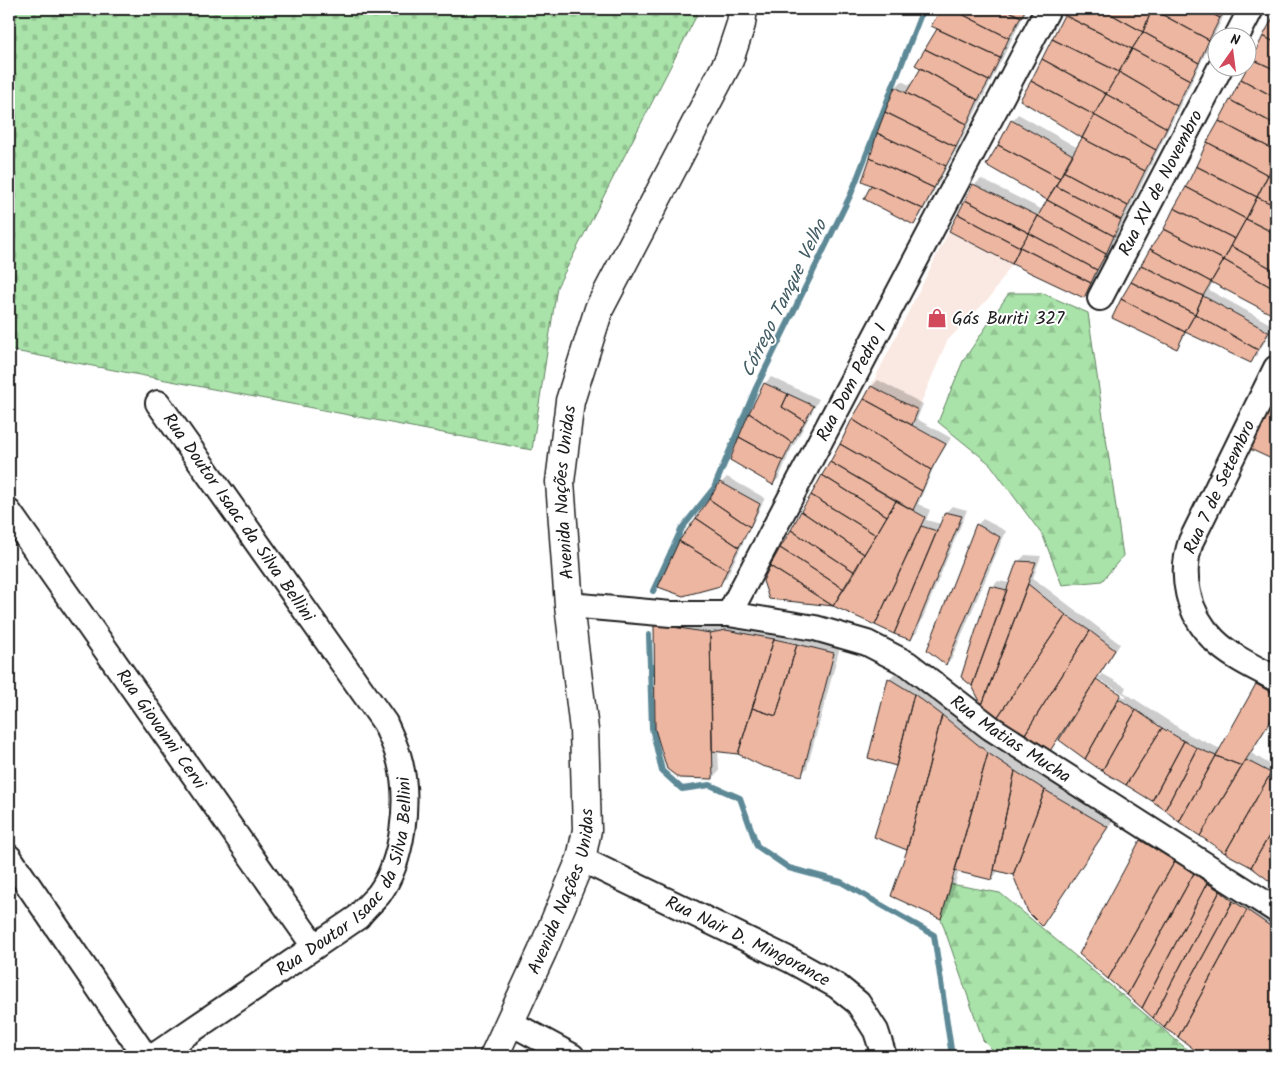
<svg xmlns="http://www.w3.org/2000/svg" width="1285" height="1065" viewBox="0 0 1285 1065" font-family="Kalam,sans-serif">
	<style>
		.built { fill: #fae9e3 }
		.forest { fill: url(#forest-firs); stroke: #628062 }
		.cemetery { fill: url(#cemetery-stones); stroke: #628062 }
		.shadow { fill: #0003; fill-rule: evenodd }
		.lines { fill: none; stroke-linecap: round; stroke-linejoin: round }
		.stream { stroke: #5d8997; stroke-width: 6 }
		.building { fill: #edb6a1; stroke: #1c1c1c }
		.street-casing { stroke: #1c1c1c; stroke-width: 28 }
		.secondary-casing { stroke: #1c1c1c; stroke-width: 31 }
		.street { stroke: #fff; stroke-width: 24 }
		.secondary { stroke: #fff; stroke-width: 28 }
		.labels { text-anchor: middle; stroke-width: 4; stroke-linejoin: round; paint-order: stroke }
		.street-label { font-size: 18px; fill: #1c1c1c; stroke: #fff }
		.poi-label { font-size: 18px; fill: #1c1c1c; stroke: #fff; text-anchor: start }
		.water-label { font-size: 19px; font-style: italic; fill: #425c64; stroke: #fff }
	</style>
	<defs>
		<pattern id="forest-firs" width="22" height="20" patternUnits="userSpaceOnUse" patternTransform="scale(1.25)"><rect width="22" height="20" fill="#a9e3a9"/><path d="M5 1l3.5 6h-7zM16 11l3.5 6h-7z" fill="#91c291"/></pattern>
		<pattern id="cemetery-stones" width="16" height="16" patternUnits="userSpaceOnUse" patternTransform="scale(1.25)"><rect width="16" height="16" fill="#a9e3a9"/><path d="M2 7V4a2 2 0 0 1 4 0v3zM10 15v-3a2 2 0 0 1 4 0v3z" fill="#91c291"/></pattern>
	</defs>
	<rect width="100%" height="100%" fill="#fff"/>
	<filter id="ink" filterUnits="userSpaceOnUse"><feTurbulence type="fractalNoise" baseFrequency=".02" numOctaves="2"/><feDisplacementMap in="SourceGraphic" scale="10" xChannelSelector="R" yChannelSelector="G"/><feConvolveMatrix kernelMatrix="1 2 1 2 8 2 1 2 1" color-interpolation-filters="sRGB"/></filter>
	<g filter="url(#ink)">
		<!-- built -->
		<path class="built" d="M949,231L1012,264L991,296L947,341L918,410L871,386Z"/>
		<!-- forest -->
		<path class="forest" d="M1009,293H1042L1088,313L1123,556L1102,581L1062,585L1043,536L990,464L938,422L963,361Z
			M951,884L1000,893L1195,1056H999L983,1040L941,919Z"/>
		<!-- cemetery -->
		<path class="cemetery" d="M9,9H700L557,287L532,450L9,350Z"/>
		<!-- shadow -->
		<path class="shadow" d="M942,9H1027L962,139L920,217L914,223L873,184L863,180L896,87L902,81L911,86L922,67L917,64L938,28L933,26Z
			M1068,9H1227L1090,290L1083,297L951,230L974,185L981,179L1043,210L1049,199L988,165L1012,121L1018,114L1078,148L1083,138L1021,100Z
			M1276,11V161L1273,168L1276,170V313L1275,314L1213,282L1209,290L1274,326L1257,355L1251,361L1187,332L1177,347L1114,318L1187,188Z
			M771,377L819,399L789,454L779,478L773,484L765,383Z
			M878,380L923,404L917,419L951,438L936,462L918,504L930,510L926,520L941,524L946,512L952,506L967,510L917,632L911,639L833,605L771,567L842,444L872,386Z
			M1276,399V460L1251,448Z
			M727,477L765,498L726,578L719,585L721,483Z
			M983,519L1006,531L952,658L946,664L977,525Z
			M1025,555L1041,556L1033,578L1120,644L1098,678L1103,674L1126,687L1124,692L1190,735L1221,749L1257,684L1263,678L1276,686V714L1251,753L1276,768V883L1200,835L1153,800L1102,770L1059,739L1050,750L997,717L983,704L973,685L992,587L998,581L1010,583L1018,562ZM1097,678L1127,696L1126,698L1097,681Z
			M662,619L717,627L733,625L840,647L807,768L801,774L738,753L718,750L719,772L712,778L656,625Z
			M895,673L921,688L994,747L1113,821L1042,924L1013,874L999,870L992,879L959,870L947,912L941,918L909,849L898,765L869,757L889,679Z
			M1147,834L1276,919V1056H1203L1165,1027L1081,953L1141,840Z"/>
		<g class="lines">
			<!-- stream -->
			<path class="stream" d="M653,591L682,528L714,488L756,388L851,194L923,9
				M649,635L652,728L662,771L682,789L710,785L740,798L757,846L789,868L841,882L934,935L952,1056"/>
		</g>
		<!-- building -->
		<path class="building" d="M941,9H952L1009,38L1000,58L931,26Z
			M952,9H1005L1021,17L1009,38Z
			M1005,9H1026L1021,17Z
			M1067,9H1102L1143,32L1132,49L1064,15Z
			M1102,9H1152L1143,32Z
			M1152,9L1209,40L1199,63L1143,32Z
			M1152,9H1203L1220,18L1209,40Z
			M1203,9H1226L1220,18Z
			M1275,14H1276V43L1263,36Z
			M1064,15L1132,49L1119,72L1052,39Z
			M937,29L1000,58L989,81L925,49Z
			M1143,32L1199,63L1190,80L1132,49Z
			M1263,36L1276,43V70L1252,59Z
			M1052,39L1119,72L1106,94L1042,59Z
			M925,49L989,81L978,100L915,65Z
			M1132,49L1190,80L1177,106L1119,72Z
			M1042,59L1106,94L1094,115L1031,81Z
			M1252,59L1276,70V98L1241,79Z
			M921,68L978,100L967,124L906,93Z
			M1119,72L1177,106L1167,128L1106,94Z
			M1241,79L1276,98V125L1230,100Z
			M1031,81L1094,115L1082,138L1020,100Z
			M895,87L967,124L956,147L885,112Z
			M1106,94L1167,128L1156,150L1094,115Z
			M1230,100L1276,125V151L1219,121Z
			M885,112L956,147L946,166L877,133Z
			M1094,115L1156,150L1145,171L1082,138Z
			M1011,120L1073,155L1060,178L998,145Z
			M1219,121L1276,151V157L1268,175L1207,142Z
			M877,133L946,166L934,188L870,158Z
			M1082,138L1145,171L1128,206L1063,171Z
			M1207,142L1268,175L1257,197L1196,166Z
			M998,145L1060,178L1047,200L986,165Z
			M870,158L934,188L923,209L862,181Z
			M1196,166L1257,197L1246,219L1186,187Z
			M1063,171L1128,206L1121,220L1056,186Z
			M1268,175L1276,179V206L1257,197Z
			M973,184L1038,216L1029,233L965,200Z
			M871,185L923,209L914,225L864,199Z
			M1056,186L1121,220L1114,236L1047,200Z
			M1186,187L1246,219L1235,239L1174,208Z
			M1257,197L1276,206V234L1246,219Z
			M965,200L1029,233L1020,247L958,214Z
			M1047,200L1114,236L1106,254L1038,216Z
			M1174,208L1235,239L1224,260L1164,229Z
			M958,214L1020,247L1012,264L949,231Z
			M1038,216L1106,254L1097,270L1029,233Z
			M1246,219L1276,234V271L1231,246Z
			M1164,229L1224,260L1211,282L1150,249Z
			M1029,233L1097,270L1091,283L1020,247Z
			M1231,246L1276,271V290L1224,260Z
			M1020,247L1091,283L1084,298L1012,264Z
			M1150,249L1211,282L1203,296L1141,265Z
			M1224,260L1276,290L1275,316L1211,282Z
			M1141,265L1203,296L1195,314L1131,282Z
			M1131,282L1195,314L1185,332L1121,299Z
			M1203,296L1269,332L1258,350L1195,314Z
			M1121,299L1185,332L1177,349L1112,318Z
			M1195,314L1258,350L1251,363L1185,332Z
			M764,383L788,394L782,407L805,421L792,443L749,413Z
			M871,386L918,410L912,425L864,399Z
			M788,394L814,406L805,421L782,407Z
			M1276,397V461L1250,449Z
			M864,399L946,444L931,470L852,419Z
			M749,413L792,443L783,461L739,437Z
			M852,419L931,470L922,491L840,444Z
			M739,437L783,461L773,485L730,460Z
			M840,444L922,491L913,510L830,462Z
			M830,462L896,501L887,516L822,475Z
			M822,475L887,516L876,535L811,495Z
			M720,482L760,504L750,527L709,499Z
			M811,495L876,535L864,554L801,511Z
			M709,499L750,527L739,547L696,518Z
			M896,501L925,517L875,625L833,606Z
			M801,511L864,554L855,572L791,530Z
			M945,512L962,516L911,640L894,634Z
			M696,518L739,547L727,570L679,541Z
			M976,524L1000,537L946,665L927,650Z
			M921,526L937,531L894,634L875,625Z
			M791,530L855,572L844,589L780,548Z
			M679,541L727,570L720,586L683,596L658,587Z
			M780,548L844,589L833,606L770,566Z
			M1017,561L1036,562L982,705L972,686Z
			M770,566L833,606L769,599L763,581Z
			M1028,584L1066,615L997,718L982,705Z
			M990,586L1007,590L972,686L961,677Z
			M1066,615L1090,631L1025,734L997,718Z
			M654,624L710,633L713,779L679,778L667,769L655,729Z
			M726,630L774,639L738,754L712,751L710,633Z
			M1090,631L1115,650L1050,751L1025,734Z
			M774,639L797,644L776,716L752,708Z
			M797,644L834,653L802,776L762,766L738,754L752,708L776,716Z
			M888,678L914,694L896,766L868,758Z
			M1096,679L1121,694L1085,759L1059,740Z
			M1256,684L1276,695V712L1242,766L1216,756Z
			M914,694L942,715L907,850L874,837L896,766Z
			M1119,699L1136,710L1102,771L1085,759Z
			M1136,710L1162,728L1126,785L1102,771Z
			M942,715L988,753L941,919L891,896L907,850Z
			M1162,728L1184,741L1152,801L1126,785Z
			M1184,741L1197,748L1165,810L1152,801Z
			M1197,748L1216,756L1179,822L1165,810Z
			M988,753L1015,771L992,880L955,871Z
			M1216,756L1242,766L1200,836L1179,822Z
			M1246,760L1271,773L1225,853L1200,836Z
			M1015,771L1045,790L1013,875L994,870Z
			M1271,773L1276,776V824L1251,867L1225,853Z
			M1045,790L1108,827L1042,926L1028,912L1013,875Z
			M1276,824V886L1251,867Z
			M1140,840L1175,861L1108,979L1079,954Z
			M1175,861L1194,873L1127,995L1108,979Z
			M1194,873L1207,883L1142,1008L1127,995Z
			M1207,883L1220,891L1153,1018L1142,1008Z
			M1220,891L1233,901L1164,1028L1153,1018Z
			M1233,901L1247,910L1178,1037L1164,1028Z
			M1247,910L1276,930V1056H1203L1178,1037Z"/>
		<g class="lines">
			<defs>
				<g id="street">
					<path d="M1236,38L1251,9"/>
					<path id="s1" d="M1100,298L1220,68"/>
					<path d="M1276,368L1191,541C1179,576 1188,614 1214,640C1231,657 1256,668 1276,679"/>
					<path id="s2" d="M9,512L314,946"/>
					<path id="s3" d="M569,605L671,614H729L815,628L867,643L908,664L991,728L1276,910"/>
					<path id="s4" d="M729,614L1048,9"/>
					<path d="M9,857L145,1056"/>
					<path id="s5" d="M581,859L792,961L837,986L858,1003L876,1031L884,1056"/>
					<path d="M509,1022L572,1056"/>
					<path id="s6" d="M154,1056L358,917C364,909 372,902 379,894C403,861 410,801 400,762C397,748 390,735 385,723L158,403"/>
				</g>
				<g id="secondary">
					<path id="s7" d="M494,1056L542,952L581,859L587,830L584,730L569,605L560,482L570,401L599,309L729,60L741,24L743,9"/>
				</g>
			</defs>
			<!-- street casing -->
			<use href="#street" class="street-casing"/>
			<!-- secondary casing -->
			<use href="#secondary" class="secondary-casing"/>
			<!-- street -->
			<use href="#street" class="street"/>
			<!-- secondary -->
			<use href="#secondary" class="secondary"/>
		</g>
	</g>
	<!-- icons -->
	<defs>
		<symbol id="shop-bare" viewBox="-9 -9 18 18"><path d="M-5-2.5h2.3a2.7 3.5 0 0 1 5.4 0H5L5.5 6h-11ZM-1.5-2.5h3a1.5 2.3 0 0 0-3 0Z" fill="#d1495b" stroke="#fff" stroke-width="2.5" paint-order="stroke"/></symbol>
	</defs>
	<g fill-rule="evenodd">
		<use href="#shop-bare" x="923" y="304" width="28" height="28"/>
	</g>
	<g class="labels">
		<!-- street labels -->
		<g class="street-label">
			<text dy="6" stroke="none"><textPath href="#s1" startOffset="130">Rua XV de Novembro</textPath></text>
			<text dy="6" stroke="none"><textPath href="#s4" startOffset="262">Rua Dom Pedro I</textPath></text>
			<text transform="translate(1219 487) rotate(-65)" y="6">Rua 7 de Setembro</text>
			<text dy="6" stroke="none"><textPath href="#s7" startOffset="584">Avenida Nações Unidas</textPath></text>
			<text transform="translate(239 517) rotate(55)" y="6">Rua Doutor Isaac da Silva Bellini</text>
			<text dy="6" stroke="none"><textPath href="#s2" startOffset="265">Rua Giovanni Cervi</textPath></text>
			<text dy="6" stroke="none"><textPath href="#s3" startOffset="475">Rua Matias Mucha</textPath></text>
			<text dy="6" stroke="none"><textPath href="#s6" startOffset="275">Rua Doutor Isaac da Silva Bellini</textPath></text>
			<text dy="6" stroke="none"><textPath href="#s7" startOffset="179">Avenida Nações Unidas</textPath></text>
			<text dy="6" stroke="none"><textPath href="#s5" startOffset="186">Rua Nair D. Mingorance</textPath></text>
		</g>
		<!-- poi labels -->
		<g class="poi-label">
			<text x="952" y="324">Gás Buriti 327</text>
		</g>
		<!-- water labels -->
		<g class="water-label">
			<text transform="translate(783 298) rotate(-64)" y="7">Córrego Tanque Velho</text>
		</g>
	</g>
	<!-- margin -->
	<rect width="1285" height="1065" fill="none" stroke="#fff" stroke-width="30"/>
	<rect x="15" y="15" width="1255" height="1035" fill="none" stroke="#1c1c1c" stroke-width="2" filter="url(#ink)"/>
	<!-- north arrow -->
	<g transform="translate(1232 52) rotate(14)"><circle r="24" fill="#ffffff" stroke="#a4a4a4"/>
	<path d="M0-4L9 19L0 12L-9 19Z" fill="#d1495b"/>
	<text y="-8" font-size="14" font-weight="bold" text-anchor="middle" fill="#1c1c1c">N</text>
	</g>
</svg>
